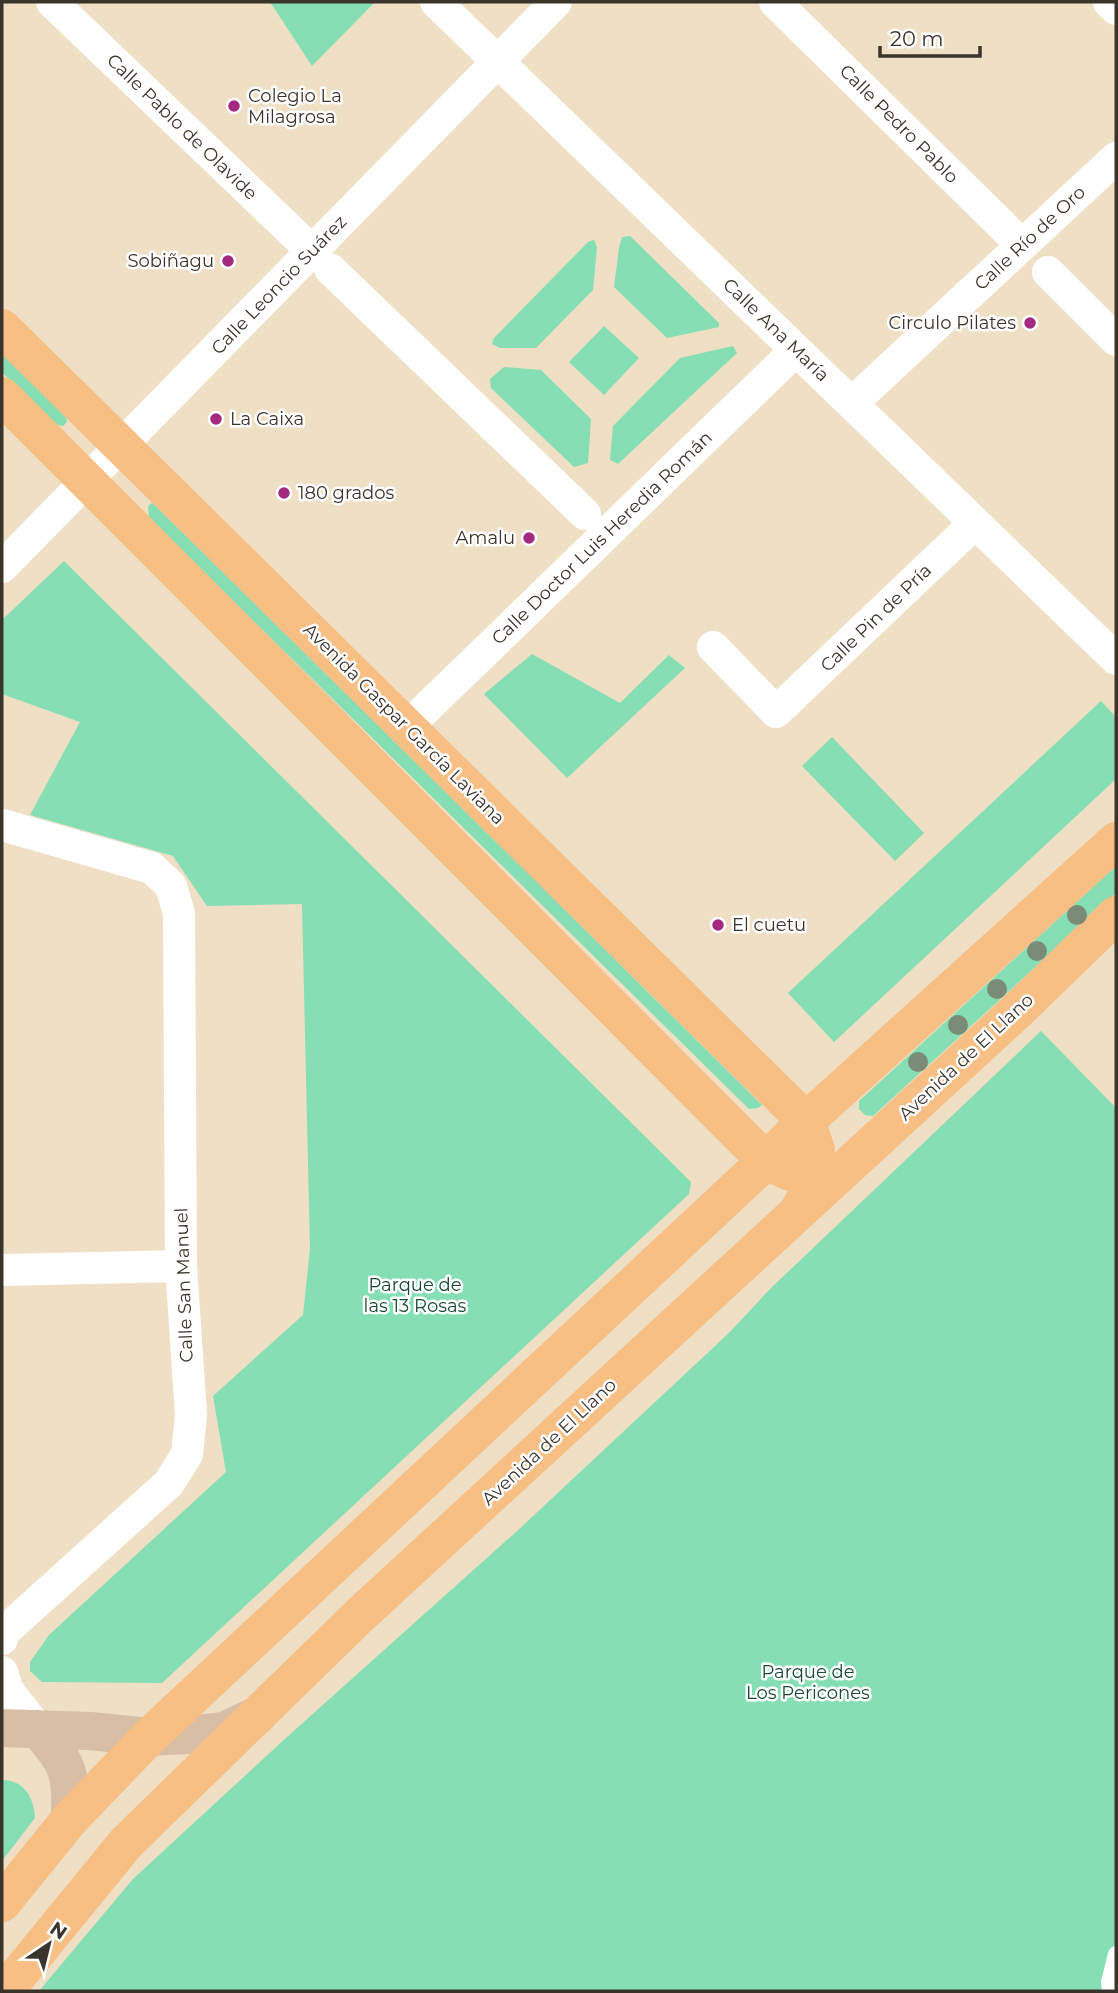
<svg xmlns="http://www.w3.org/2000/svg" width="1118" height="1993" viewBox="0 0 1118 1993" font-family="Montserrat,sans-serif">
	<style>
		.green { fill: #85deb4 }
		.lines { fill: none; stroke-linecap: round; stroke-linejoin: round }
		.lane { stroke: #fff; stroke-width: 16 }
		.street { stroke: #fff; stroke-width: 32 }
		.secondary { stroke: #d7bea5; stroke-width: 38 }
		.primary { stroke: #f8bf85; stroke-width: 38 }
		.tree { fill: #7a8c76 }
		.poi-dot { fill: #a42a7f; stroke: #fff; stroke-width: 2.5 }
		.labels { text-anchor: middle; stroke-width: 5; stroke-linejoin: round; paint-order: stroke }
		.poi-label { font-size: 18px; fill: #3b342a; stroke: #fff; text-anchor: start }
		.street-label { font-size: 18px; fill: #3b342a; stroke: #fff }
		.park-label { font-size: 18px; fill: #1a4935; stroke: #fff }
	</style>
	<rect width="100%" height="100%" fill="#efdfc5"/>
	<!-- green -->
	<path class="green" d="M270,2H375L312,66Z
		M630,236L719,323V327L667,338L614,287L619,248L622,237Z
		M594,240L597,247L593,290L536,348H500L492,344L494,338L588,242Z
		M604,326L639,358L604,395L569,362Z
		M733,346L737,353L618,464L610,460L613,426L680,358Z
		M2,349L65,412L67,422L63,426L54,424L2,372Z
		M504,367L541,370L591,419L588,463L574,467L491,388L490,379Z
		M153,502L762,1105L758,1108L749,1109L149,518L148,506Z
		M64,561L691,1182L689,1194L162,1683L42,1682L30,1671V1662L49,1635L226,1472L213,1396L303,1315L310,1249L302,904L207,906L173,856L30,815L80,722L2,694V620Z
		M532,654L620,703L669,655L685,668L567,778L484,694Z
		M1101,701L1116,717V779L834,1042L788,993Z
		M832,737L924,833L895,861L802,766Z
		M1116,866V893L873,1116L865,1115L859,1109V1101Z
		M1041,1031L1116,1108V1991H39L133,1879L287,1737L516,1532L730,1332L769,1290Z
		M2,1780C24,1780 34,1797 35,1818L2,1861Z"/>
	<g class="lines">
		<!-- lane -->
		<path class="lane" d="M1110,1991L1109,1982L1116,1954"/>
		<!-- street -->
		<path class="street" d="M52,2L312,251
			M436,2L1116,659
			M775,2L1022,245
			M1109,2L1116,9
			M330,269L585,514
			M1048,272L1116,340
			M852,403L1116,158
			M2,567L556,2
			M713,647L776,712L975,523
			M407,727L796,350
			M2,825L152,868L171,886L179,913L181,1266L191,1415L187,1454L169,1483L4,1632L2,1639
			M2,1270L181,1266
			M2,1672L7,1689L38,1729"/>
		<!-- secondary -->
		<path class="secondary" d="M2,1728L90,1731L149,1737L189,1735L224,1731L258,1715
			M38,1729C69,1766 71,1770 70,1819"/>
		<!-- primary -->
		<path class="primary" d="M2,328L806,1121L816,1150V1180L800,1208
			M2,396L766,1161L790,1172
			M2,1903L70,1819L149,1737L766,1161L806,1121L1116,841
			M5,1991L126,1843L360,1615L1020,1008L1116,915"/>
	</g>
	<!-- trees -->
	<g class="tree">
		<circle cx="1077" cy="915" r="10"/>
		<circle cx="1037" cy="951" r="10"/>
		<circle cx="997" cy="989" r="10"/>
		<circle cx="958" cy="1025" r="10"/>
		<circle cx="918" cy="1062" r="10"/>
	</g>
	<!-- markers -->
	<g class="poi-dot">
		<circle cx="234" cy="106" r="7"/>
		<circle cx="228" cy="261" r="7"/>
		<circle cx="1030" cy="323" r="7"/>
		<circle cx="216" cy="419" r="7"/>
		<circle cx="284" cy="493" r="7"/>
		<circle cx="529" cy="538" r="7"/>
		<circle cx="718" cy="925" r="7"/>
	</g>
	<g class="labels">
		<!-- poi labels -->
		<g class="poi-label">
			<text x="248" y="102">Colegio La<tspan x="248" dy="21">Milagrosa</tspan></text>
			<text x="214" y="267" text-anchor="end">Sobiñagu</text>
			<text x="1016" y="329" text-anchor="end">Circulo Pilates</text>
			<text x="230" y="425">La Caixa</text>
			<text x="298" y="499">180 grados</text>
			<text x="515" y="544" text-anchor="end">Amalu</text>
			<text x="732" y="931">El cuetu</text>
		</g>
		<!-- street labels -->
		<g class="street-label">
			<text transform="translate(899 124) rotate(45)" y="6">Calle Pedro Pablo</text>
			<text transform="translate(182 127) rotate(44)" y="6">Calle Pablo de Olavide</text>
			<text transform="translate(1030 238) rotate(-43)" y="6">Calle Río de Oro</text>
			<text transform="translate(279 285) rotate(-46)" y="6">Calle Leoncio Suárez</text>
			<text transform="translate(776 330) rotate(44)" y="6">Calle Ana María</text>
			<text transform="translate(602 538) rotate(-44)" y="6">Calle Doctor Luis Heredia Román</text>
			<text transform="translate(876 618) rotate(-44)" y="6">Calle Pin de Pría</text>
			<text transform="translate(404 724) rotate(45)" y="6">Avenida Gaspar García Laviana</text>
			<text transform="translate(966 1057) rotate(-43)" y="6">Avenida de El Llano</text>
			<text transform="translate(184 1285) rotate(-92)" y="6">Calle San Manuel</text>
			<text transform="translate(549 1442) rotate(-43)" y="6">Avenida de El Llano</text>
		</g>
		<!-- park labels -->
		<g class="park-label">
			<text x="415" y="1291">Parque de<tspan x="415" dy="21">las 13 Rosas</tspan></text>
			<text x="808" y="1678">Parque de<tspan x="808" dy="21">Los Pericones</tspan></text>
		</g>
	</g>
	<!-- border -->
	<rect width="1118" height="1993" fill="none" stroke="#3b342a" stroke-width="7"/>
	<!-- north arrow -->
	<g transform="translate(49 1944) rotate(35)" stroke="#ffffff" stroke-width="5" paint-order="stroke">
	<path d="M0-5L12 26L0 18L-12 26Z" fill="#3b342a"/>
	<text y="-10" font-size="19" font-weight="bold" text-anchor="middle" fill="#3b342a">N</text>
	</g>
	<!-- scale -->
	<path d="M880 46v10h100v-10" fill="none" stroke="#3b342a" stroke-width="3.5"/>
	<text x="890" y="46" font-size="21" fill="#3b342a" stroke="#ffffff" stroke-width="5" paint-order="stroke">20 m</text>
</svg>
